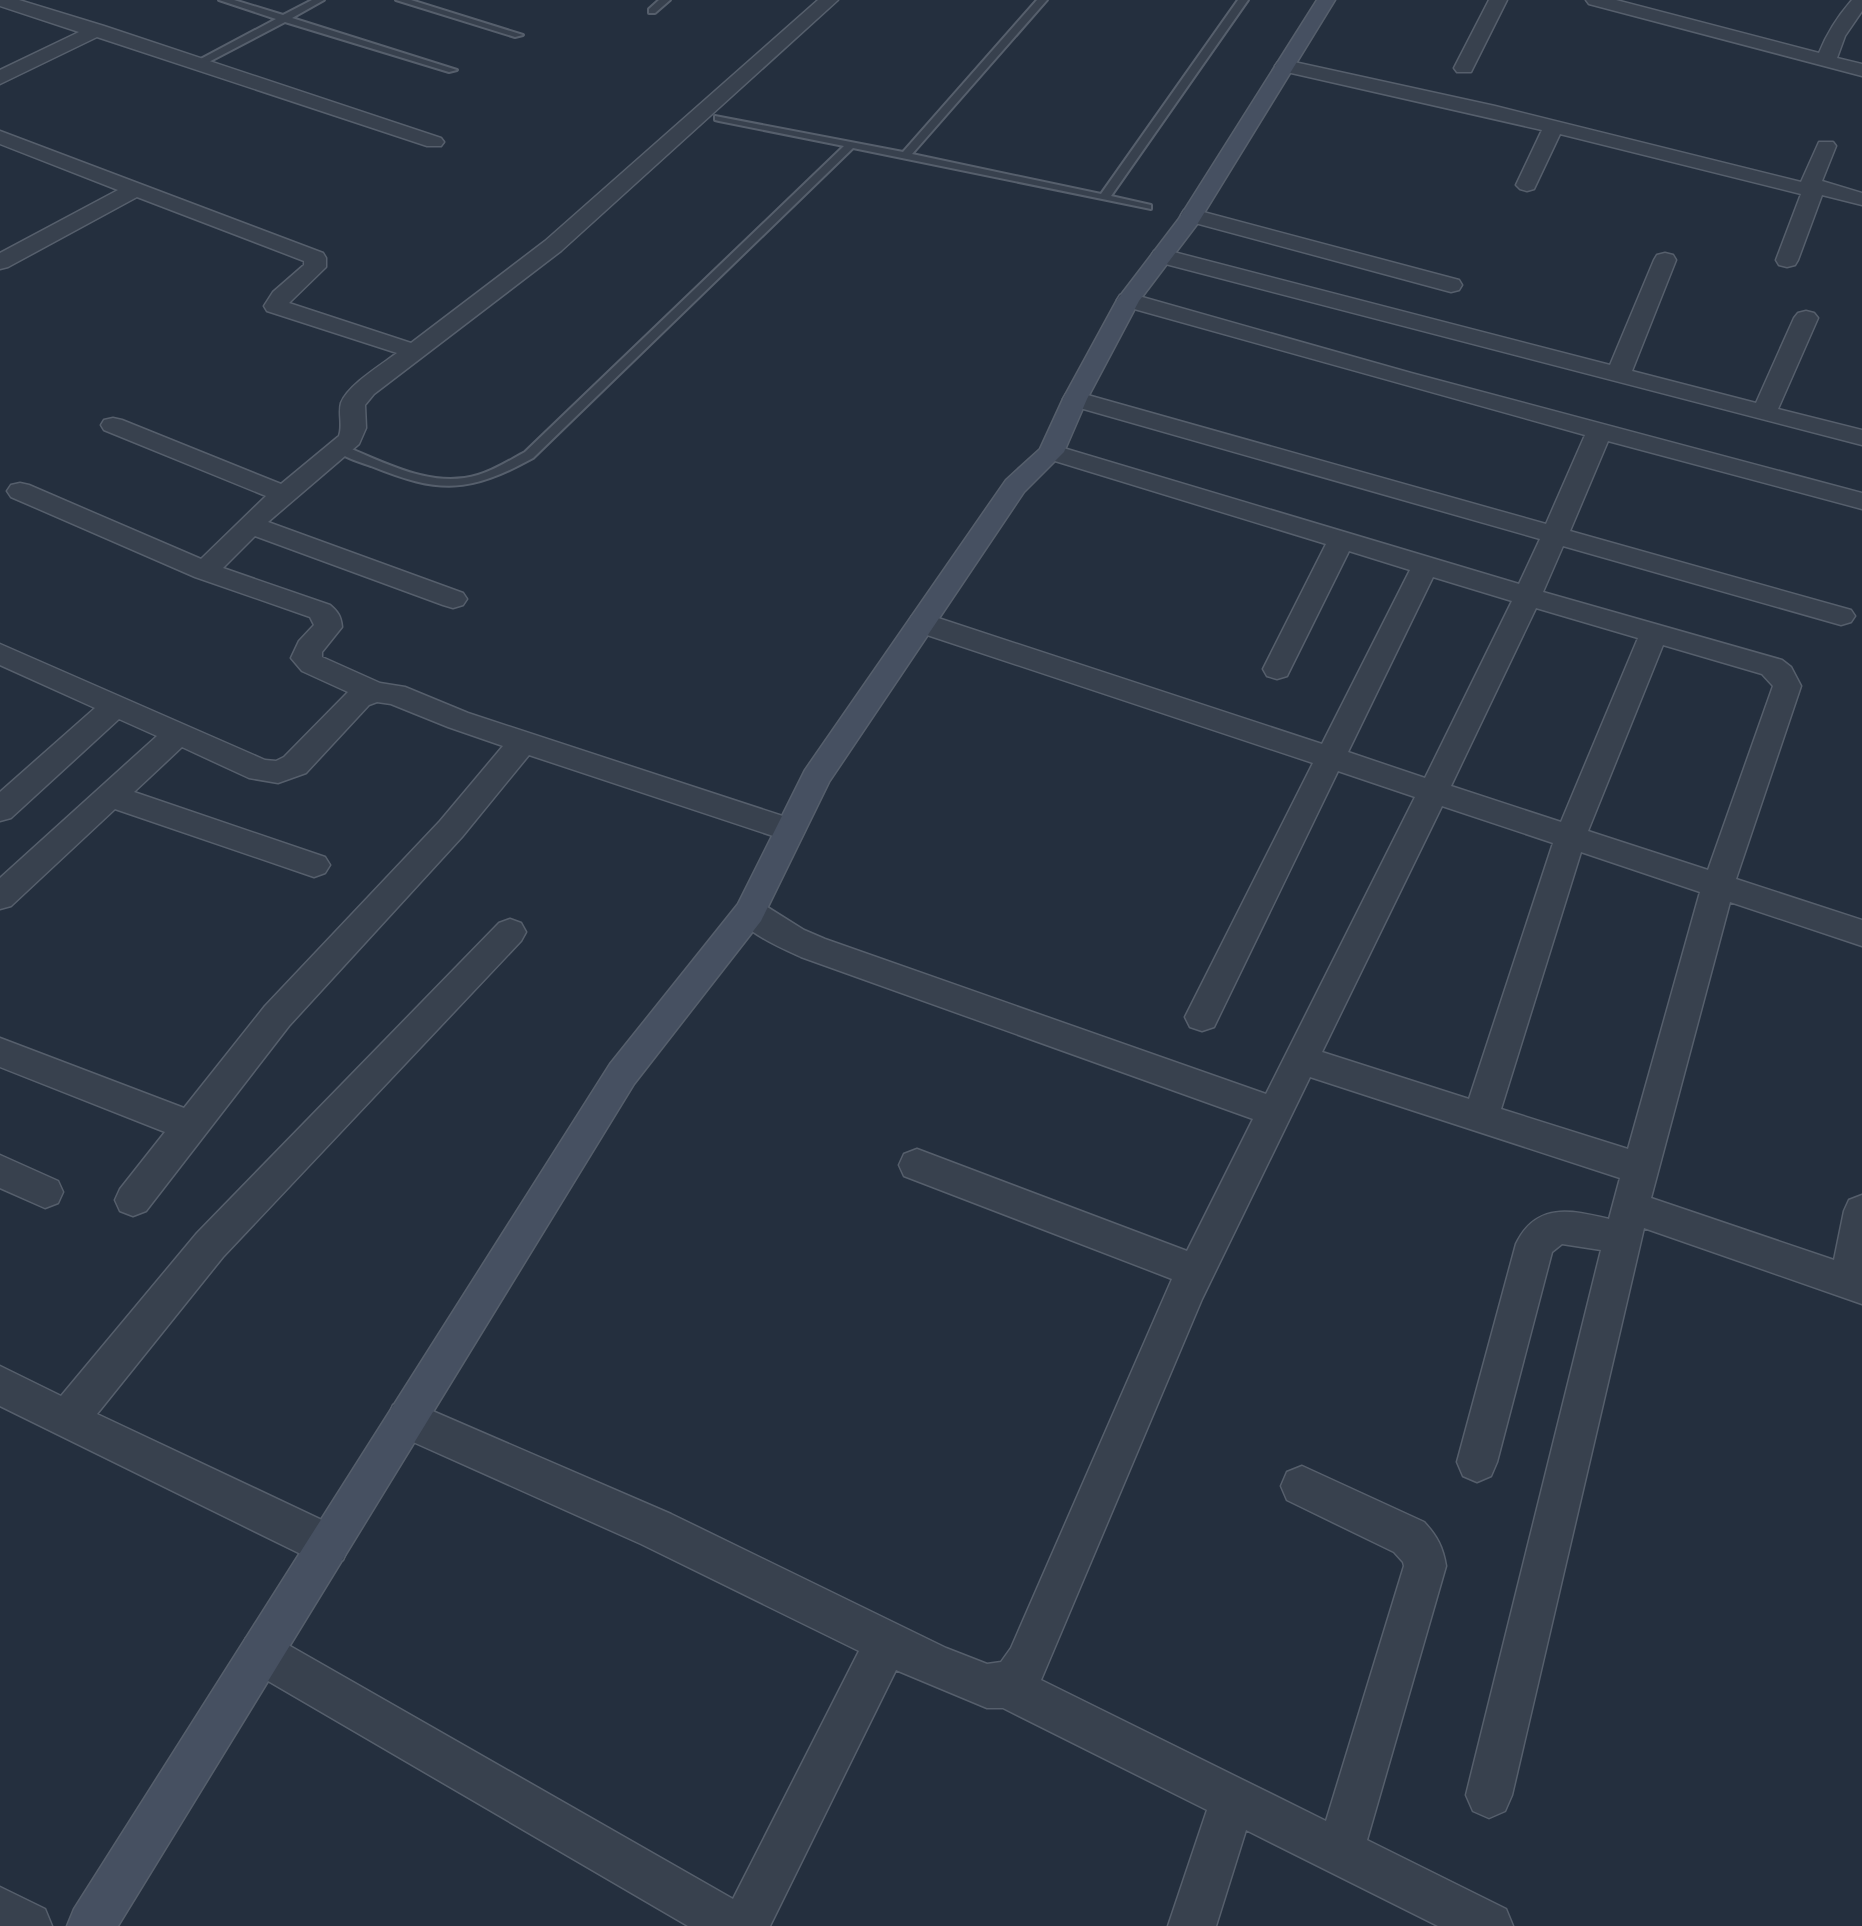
<svg xmlns="http://www.w3.org/2000/svg" width="1862" height="1926" viewBox="0 0 1862 1926" font-family="'DM Sans',sans-serif">
	<style>
		.lines { fill: none; stroke-linecap: round; stroke-linejoin: round }
		.lane-casing { stroke: #565f6c; stroke-width: 4 }
		.street-casing { stroke: #565f6c; stroke-width: 3 }
		.secondary-casing { stroke: #565f6c; stroke-width: 3 }
		.lane { fill: #38414e; fill-rule: evenodd }
		.street { fill: #38414e; fill-rule: evenodd }
		.secondary { fill: #465061; fill-rule: evenodd }
	</style>
	<rect width="100%" height="100%" fill="#242f3e"/>
	<g class="lines">
		<defs>
			<path id="lane" d="M219,0H234L283,15L312,0H324L292,18L457,70L449,72L285,22L201,66H195V62L276,19Z
				M396,0H411L523,35L515,37Z
				M659,0H670L655,13H649V9Z
				M1037,0H1047L912,154L1101,194L1238,0H1248L1111,196L1151,205V209L853,148L533,458C469,493 440,494 371,466C360,462 342,457 334,449L340,445L344,446C386,463 432,489 478,475C495,470 510,460 525,452L844,146L719,121L715,120V116L903,152Z"/>
			<path id="street" d="M0,0H19L104,26L441,138L444,142L441,146H427L97,37L0,84V70L79,32L0,6Z
				M818,0H838L561,251L374,394L365,405L366,428L359,444L268,522L463,593L467,599L463,605L453,608L443,605L255,536L223,568L330,605C338,612 341,616 342,627L322,652V657L380,683L405,687L468,713L801,822L805,830L801,838L790,841L779,838L529,755L462,837L289,1026L146,1211L133,1216L120,1211L115,1200L120,1189L165,1132L0,1067V1038L184,1108L265,1006L440,821L503,746L448,727L391,704L377,702L369,705L306,773L278,783L249,778L182,747L134,792L325,857L330,865L325,873L314,877L115,809L11,906L0,909V878L157,736L119,719L11,818L0,821V792L95,708L0,665V644L265,760L276,761L284,757L348,692L302,671L291,658L299,641L314,625L310,617L195,577L11,497L7,491L11,485L20,483L29,485L201,559L266,496L104,430L101,425L104,420L113,418L122,420L281,484L339,436C343,425 338,413 341,403C348,385 381,365 397,353L267,311L264,306L273,292L304,265V261L137,197L8,267L0,269V253L118,190L0,144V131L323,253L326,258V267L289,303L411,343L545,241Z
				M1489,0H1507L1471,72H1457L1454,68Z
				M1586,0H1616L1819,53C1827,33 1838,16 1852,0H1862V11L1845,36L1837,58L1862,64V76L1589,4Z
				M1285,60L1495,106L1801,182L1819,142H1833L1836,146L1822,181L1862,193V205L1822,195L1798,260L1795,265L1787,267L1779,265L1776,260L1801,194L1560,134L1534,189L1527,191L1520,189L1516,185L1542,130L1278,70L1275,66L1278,62Z
				M1192,209L1459,280L1462,285L1459,290L1451,292L1184,220L1181,215L1184,210Z
				M1162,249L1610,365L1654,260L1657,255L1665,253L1673,255L1676,260L1632,371L1756,403L1794,318L1798,313L1806,311L1814,313L1818,318L1778,409L1862,430V445L1154,261L1151,256L1154,251Z
				M1128,293L1411,373L1862,493V509L1608,441L1570,531L1851,610L1855,616L1851,622L1841,625L1563,546L1543,592L1782,660L1791,667L1801,686L1736,879L1862,920V946L1730,902L1651,1198L1834,1260L1844,1211L1849,1200L1862,1195V1304L1644,1228L1512,1795L1505,1811L1489,1818L1473,1811L1466,1795L1601,1250L1562,1244L1552,1252L1497,1462L1491,1476L1477,1482L1463,1476L1457,1462L1516,1244C1536,1202 1571,1210 1609,1219L1620,1178L1310,1077L1202,1299L1041,1680L1326,1821L1404,1566L1403,1562L1394,1552L1287,1500L1281,1486L1287,1472L1302,1466L1424,1522C1437,1536 1443,1547 1446,1566L1367,1840L1506,1909L1513,1926H1438L1246,1830L1216,1926H1168L1207,1810L1003,1708H987L896,1670L770,1926H688L246,1668L239,1653L246,1638L261,1631L276,1638L733,1899L859,1651L641,1544L393,1433L387,1419L393,1405L407,1400L671,1514L946,1648L987,1664L1001,1662L1011,1648L1172,1279L904,1176L899,1165L904,1154L917,1149L1187,1251L1253,1119L801,957C781,948 744,932 734,912L739,903L750,900L761,903L804,930L825,939L1266,1094L1415,797L1338,771L1214,1027L1202,1031L1190,1027L1185,1017L1313,763L912,630L908,623L912,616L922,614L932,616L1322,744L1410,570L1349,551L1287,676L1277,679L1267,676L1263,669L1326,544L1042,457L1038,452L1042,447L1051,444L1060,447L1519,584L1540,539L1066,404L1063,399L1066,394L1075,392L1084,394L1546,524L1585,435L1120,305L1117,300L1120,295ZM1433,577L1512,601L1425,778L1348,752ZM1536,608L1638,638L1561,822L1451,786ZM1663,645L1762,674L1773,686L1708,870L1588,831ZM1442,806L1553,843L1469,1099L1322,1052ZM1581,852L1700,892L1628,1149L1501,1109Z
				M510,919L521,923L526,932L521,941L223,1257L97,1414L343,1530L349,1545L343,1560L328,1566L313,1560L0,1406V1366L61,1396L197,1233L499,923Z
				M0,1155L58,1181L63,1192L58,1203L45,1208L0,1188Z
				M0,1887L45,1909L52,1926H0Z"/>
			<path id="secondary" d="M1317,0H1335L1198,223L1139,301L1087,399L1064,452L1024,492L829,782L761,921L634,1084L118,1926H67L74,1909L610,1064L738,904L805,770L1006,480L1040,449L1063,399L1117,300L1178,220Z"/>
		</defs>
		<!-- lane casing -->
		<use href="#lane" class="lane-casing"/>
		<!-- street casing -->
		<use href="#street" class="street-casing"/>
		<!-- secondary casing -->
		<use href="#secondary" class="secondary-casing"/>
		<!-- lane -->
		<use href="#lane" class="lane"/>
		<!-- street -->
		<use href="#street" class="street"/>
		<!-- secondary -->
		<use href="#secondary" class="secondary"/>
	</g>
</svg>
